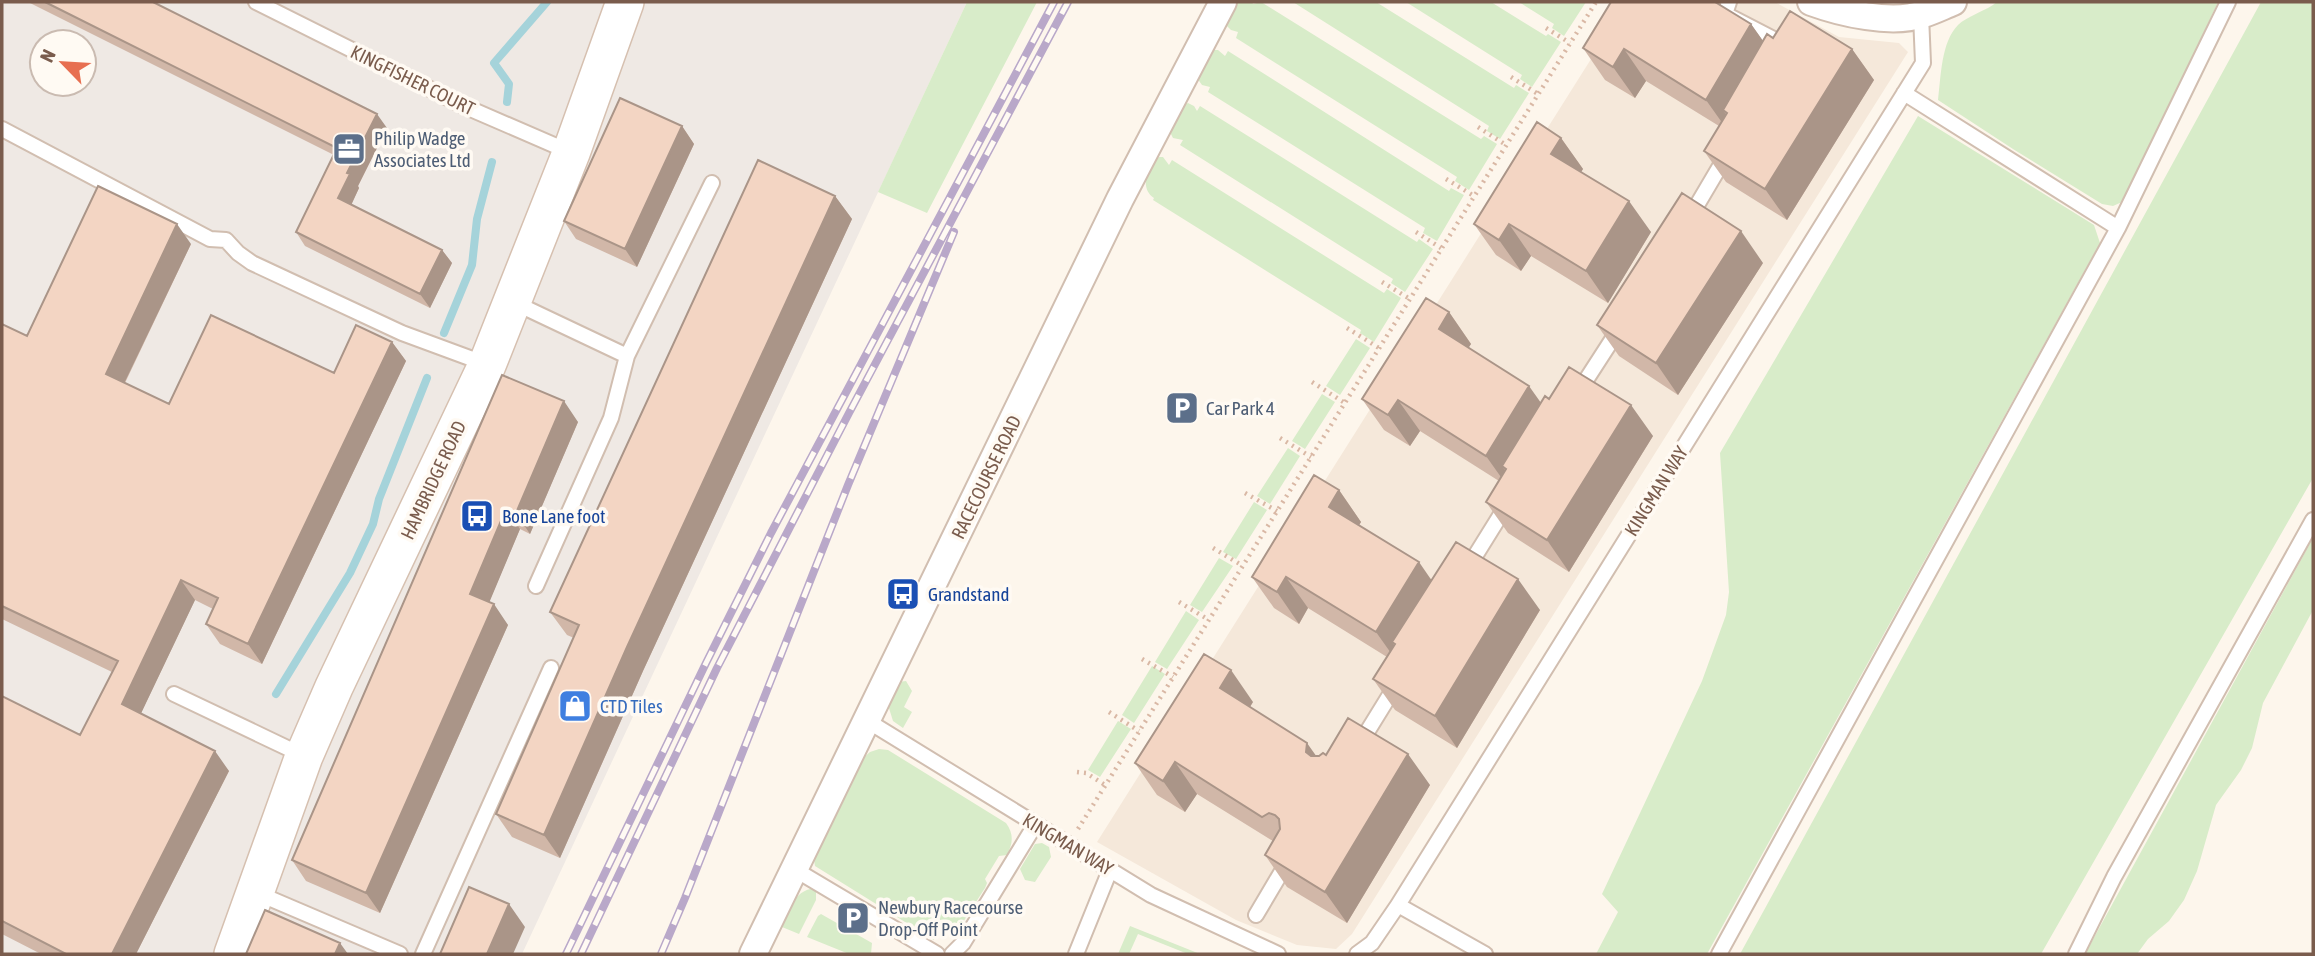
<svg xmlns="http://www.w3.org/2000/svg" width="2315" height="956" viewBox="0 0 2315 956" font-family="'Asap Condensed',sans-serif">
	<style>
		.residential { fill: #f5e8da }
		.industrial { fill: #efe9e4; fill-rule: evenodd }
		.green { fill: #d8ecc9 }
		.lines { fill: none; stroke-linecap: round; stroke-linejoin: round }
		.stream { stroke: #a5d3da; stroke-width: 8 }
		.lane-casing { stroke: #d1beb0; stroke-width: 18 }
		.street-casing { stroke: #d1beb0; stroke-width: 30 }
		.secondary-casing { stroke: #d6c0b0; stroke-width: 40 }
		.path { stroke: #d9b8a5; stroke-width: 4.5; stroke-dasharray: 2 5; stroke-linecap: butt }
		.lane { stroke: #fff; stroke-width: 14 }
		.street { stroke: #fff; stroke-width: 26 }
		.secondary { stroke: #fff; stroke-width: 37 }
		.rail-casing { stroke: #b9a8c9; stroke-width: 8 }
		.rail { stroke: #fffaf3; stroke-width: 5; stroke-dasharray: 16; stroke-linecap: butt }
		.wall { fill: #d1b7a8 }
		.shaded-wall { fill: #aa9588 }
		.building { fill: #f3d5c3; stroke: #aa9588; stroke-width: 2 }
		.labels { text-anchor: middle; stroke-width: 7; stroke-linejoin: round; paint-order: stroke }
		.street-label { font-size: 19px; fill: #7a5c4d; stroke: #fffaf3 }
		.service-label { font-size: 19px; fill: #4e5e75; stroke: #fffaf3; text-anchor: start }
		.transit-label { font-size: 19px; fill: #164399; stroke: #fffaf3; text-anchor: start }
		.shop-label { font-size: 19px; fill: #366cbe; stroke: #fffaf3; text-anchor: start }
	</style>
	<rect width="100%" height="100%" fill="#fdf6ec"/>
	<!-- residential -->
	<path class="residential" d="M1627,2H1775L1839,37L1899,43L1908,52L1352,934L1336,949L1297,945L1236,920L1097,842Z"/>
	<!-- industrial -->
	<path class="industrial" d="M2,2H967L522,954H2ZM42,42H84V84H42Z"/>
	<!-- green -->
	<path class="green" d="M967,2H1037L927,213L878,192Z
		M1236,2H1252L1253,4L1261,2L1481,139L1484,136L1497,144L1469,190L1455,181L1457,177L1236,38L1238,32L1231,30L1226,25Z
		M1293,2H1376L1514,88L1516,85L1529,93L1500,139L1487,131L1489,126Z
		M1406,2H1491L1546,36L1548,34L1561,42L1532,87L1520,79L1522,75Z
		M1519,2H1586L1564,36L1552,28L1554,24Z
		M1997,2H2218L2128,195L2122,202L2113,206L2102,204L2013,149L1938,100C1941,77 1941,42 1958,25C1967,16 1986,11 1997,2Z
		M2261,2H2313V478L2041,954H1740Z
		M1212,50H1218L1225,56L1228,51L1449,191L1451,188L1464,195L1437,241L1423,233L1425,228L1208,92L1210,87L1202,85L1197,78Z
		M1188,103L1194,106L1197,111L1200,106L1417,242L1419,239L1433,249L1405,292L1391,283L1393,279L1180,145L1183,140L1173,138L1170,132L1181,106Z
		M1918,116L2094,225L2100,243L1707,954H1596L1618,912L1602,894L1702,681L1726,615L1729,592L1720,453Z
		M1159,157H1163L1169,165L1172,160L1384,293L1387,289L1401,298L1374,342L1360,333L1361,330L1153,200L1154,198C1139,188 1147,167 1159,157Z
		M1356,339L1370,348L1340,395L1326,386Z
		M1322,394L1335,402L1305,449L1292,441Z
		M1288,448L1300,456L1270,504L1257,496Z
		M1254,502L1267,510L1236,559L1223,552Z
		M2313,538V610L2263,703L2252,748L2241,770L2216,805L2197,871L2184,900L2169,921L2148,939L2137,954H2085Z
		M1219,558L1233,566L1202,612L1190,605Z
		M1186,611L1199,620L1167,669L1155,662Z
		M1152,666L1165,674L1134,723L1122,715Z
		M906,681L912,691L904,707L912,712L903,728L893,721L888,705L898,682Z
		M1118,721L1131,729L1100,777L1088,770Z
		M879,749L888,750L1006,823C1014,834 1013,843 1007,855L999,856L985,879L987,883L985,888L956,933L954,928L935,933L934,940L815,866L814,860L862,759L870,752Z
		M1042,843L1049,847L1051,857L1035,882L1025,880L1020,869L1035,844Z
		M810,889H816V900L799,934L782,927C789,912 792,894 810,889Z
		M821,914L872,943L871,954H849L807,937L818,916Z
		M1130,926L1200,954H1188L1138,934L1129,954H1118Z"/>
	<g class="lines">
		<!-- stream -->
		<path class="stream" d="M507,102L509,84L494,63L547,2
			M444,333L472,265L477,219L492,162
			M276,694L350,573L373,524L379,499L427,378"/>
		<defs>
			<path id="lane" d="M256,2L466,107L570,152
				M1729,2L1725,14L1781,43
				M1904,93L2118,228
				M2,129L210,239L226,240L238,253L252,263L402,333L486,364
				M1690,217L1726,156
				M513,302L627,356
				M1577,394L1619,329
				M1467,569L1508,503
				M536,586L611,418L627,356L712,183
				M174,694L302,755
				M866,720L1151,895L1278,954
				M1359,745L1396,685
				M794,869L937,954
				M257,893L400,954
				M1398,905L1485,954
				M1256,915L1288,861
				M423,954L551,668
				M952,954L963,943L1035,825
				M1076,954L1110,870
				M1357,954L1372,943L1398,905L1923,63L1921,15
				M1719,954L2118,228L2228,2
				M2076,954L2114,877L2313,520"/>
			<path id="street" d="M1811,2C1841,13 1892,25 1923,14C1933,11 1943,6 1953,2
				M753,954L1120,199L1223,2"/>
			<path id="secondary" d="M233,954L304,756L334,687L487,365L571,153L625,2"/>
		</defs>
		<!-- lane casing -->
		<use href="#lane" class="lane-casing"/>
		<!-- street casing -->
		<use href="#street" class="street-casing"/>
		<!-- secondary casing -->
		<use href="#secondary" class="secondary-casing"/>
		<!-- path -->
		<path class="path" d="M1546,28L1570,43
			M1511,77L1538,94
			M1478,127L1506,145
			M1446,179L1474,196
			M1416,232L1441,248
			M1382,282L1410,299
			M1347,328L1379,348
			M1312,382L1345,403
			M1280,438L1311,457
			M1245,493L1277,511
			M1213,548L1243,566
			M1179,602L1209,620
			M1142,659L1173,677
			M1109,712L1139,731
			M1077,772L1086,773L1105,785
			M1078,829L1596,2"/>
		<!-- lane -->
		<use href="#lane" class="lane"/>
		<!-- street -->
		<use href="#street" class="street"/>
		<!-- secondary -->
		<use href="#secondary" class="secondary"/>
		<defs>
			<path id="rail" d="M566,954L706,663L771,533L1054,2
				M581,954L717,668L849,413L1068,2
				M661,954L685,898L848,485L954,232"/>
		</defs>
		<!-- rail casing -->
		<use href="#rail" class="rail-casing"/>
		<!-- rail -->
		<use href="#rail" class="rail"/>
	</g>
	<!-- wall -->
	<path class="wall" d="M28,2H153L387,128L358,186L359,188L351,205L442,250L452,263L430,308L305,246L296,232L334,155Z
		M1751,24L1763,41L1773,38L1852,49L1874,80L1787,220L1726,182L1704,151L1719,126L1646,81L1635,98L1605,80L1583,48Z
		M682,126L694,144L637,267L576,239L564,221Z
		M1561,138L1583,169L1581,172L1651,232L1608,303L1531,256L1521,271L1496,255L1474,224Z
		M835,196L852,219L643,671L560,858L512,837L496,814L574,638L567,635L550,612Z
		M191,244L125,383L169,404L334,373L392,342L406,361L262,664L220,644L206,624L213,609L195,600L141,713L229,771L136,954H41L2,934V696L80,735L112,672L2,619V324L27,336Z
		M1763,263L1678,395L1619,356L1597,325Z
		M1449,312L1471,344L1468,347L1541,403L1549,399L1653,436L1569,572L1508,533L1486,502L1499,481L1420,431L1410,446L1384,430L1362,399Z
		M502,375L578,422L530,534L520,529L489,602L508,625L380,913L306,881L292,860Z
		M1339,490L1361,522L1359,525L1432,580L1540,610L1457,748L1395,710L1373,679L1387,657L1308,608L1299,624L1274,608L1252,577Z
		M1253,702L1250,707L1316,756L1326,755L1430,785L1347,923L1287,887L1265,855L1273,841L1197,794L1185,812L1157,795L1135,763Z"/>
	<!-- shaded-wall -->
	<path class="shaded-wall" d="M1751,24L1773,55L1727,113L1723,110L1733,124L1728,131L1706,100Z
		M1624,49L1646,81L1635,98L1613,67Z
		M1852,49L1874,80L1787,220L1765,189Z
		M377,114L387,128L358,186L359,188L348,212L338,198L347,173Z
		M682,126L694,144L637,267L625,249Z
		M1561,138L1583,169L1573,185L1551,154Z
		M835,196L852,219L643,671L560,858L544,835L627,647Z
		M1629,201L1651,232L1608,303L1586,271Z
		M177,224L191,244L119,394L106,374Z
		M1509,224L1531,256L1521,271L1499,240Z
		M1741,231L1763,263L1678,395L1656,363Z
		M442,250L452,263L430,308L420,294Z
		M1449,312L1471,344L1461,360L1439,329Z
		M392,342L406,361L262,664L248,644Z
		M1529,386L1551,417L1506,469L1502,466L1512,480L1508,487L1486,456Z
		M1398,400L1420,431L1410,446L1388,415Z
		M564,401L578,422L530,534L516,513Z
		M1631,405L1653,436L1569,572L1547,540Z
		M1339,490L1361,522L1351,538L1329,507Z
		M506,509L520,529L484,615L470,594Z
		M1419,562L1441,594L1392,642L1402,656L1398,663L1376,632Z
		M1286,577L1308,608L1299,624L1277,592Z
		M1518,579L1540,610L1457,748L1435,716Z
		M181,580L195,600L136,724L122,704Z
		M494,604L508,625L380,913L366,893Z
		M1231,670L1253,702L1242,719L1220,688Z
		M1307,743L1329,774L1306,752Z
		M215,751L229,771L136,954H112Z
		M1408,754L1430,785L1347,923L1325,892Z
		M1175,762L1197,794L1185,812L1163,781Z
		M509,904L525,927L513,954H487Z
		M340,943L348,954H335Z"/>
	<!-- building -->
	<path class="building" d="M45,2H153L377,114L347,173L350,174L338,198L442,250L420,294L296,232L337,148Z
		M1611,2H1715L1751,24L1706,100L1624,49L1613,67L1583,48Z
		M1790,11L1852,49L1765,189L1704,151L1727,113L1723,110L1767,34L1773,38Z
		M620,98L682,126L625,249L564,221Z
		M1537,122L1561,138L1551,154L1629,201L1586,271L1509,224L1499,240L1474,224Z
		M758,160L835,196L627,647L544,835L496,814L579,625L550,612Z
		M98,186L177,224L106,374L169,404L211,315L334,373L356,325L392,342L248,644L206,624L218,598L181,580L122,704L215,751L112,954H66L2,921V696L80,735L118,661L2,606V324L27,336Z
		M1682,193L1741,231L1656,363L1597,325Z
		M1426,298L1449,312L1439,329L1529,386L1486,456L1398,400L1388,415L1362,399Z
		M1569,367L1631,405L1547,540L1486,502L1506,469L1502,466L1545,396L1549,399Z
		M502,375L564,401L516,513L506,509L470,594L494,604L366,893L292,860Z
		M1314,475L1339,490L1329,507L1419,562L1376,632L1286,577L1277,592L1252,577Z
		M1456,542L1518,579L1435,716L1373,679L1395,644L1392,642Z
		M1204,654L1231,670L1220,688L1307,743L1306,752L1311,756H1319L1323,753L1326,755L1348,718L1408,754L1325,892L1265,855L1280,829L1279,819L1275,815L1269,813L1262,817L1175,762L1163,781L1135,763Z
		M469,887L509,904L487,954H440Z
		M265,910L340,943L335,954H246Z"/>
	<!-- icons -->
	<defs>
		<symbol id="office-square" viewBox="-11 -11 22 22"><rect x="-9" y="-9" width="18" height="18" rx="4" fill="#5c6f8a" stroke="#fffaf3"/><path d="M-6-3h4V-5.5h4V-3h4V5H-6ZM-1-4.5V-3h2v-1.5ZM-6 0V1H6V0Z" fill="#fff"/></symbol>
		<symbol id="parking-square" viewBox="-11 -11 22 22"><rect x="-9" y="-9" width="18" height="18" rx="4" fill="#5c6f8a" stroke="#fffaf3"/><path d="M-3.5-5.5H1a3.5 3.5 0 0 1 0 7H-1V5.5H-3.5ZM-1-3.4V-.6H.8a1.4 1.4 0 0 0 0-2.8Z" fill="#fff"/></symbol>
		<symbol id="bus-square" viewBox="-11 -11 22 22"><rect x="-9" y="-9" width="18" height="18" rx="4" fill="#1a4fb4" stroke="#fffaf3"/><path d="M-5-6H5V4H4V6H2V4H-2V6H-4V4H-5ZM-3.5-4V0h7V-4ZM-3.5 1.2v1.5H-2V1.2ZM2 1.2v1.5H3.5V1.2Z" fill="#fff"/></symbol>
		<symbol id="shop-square" viewBox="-11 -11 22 22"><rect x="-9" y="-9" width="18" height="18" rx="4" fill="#3f7fe0" stroke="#fffaf3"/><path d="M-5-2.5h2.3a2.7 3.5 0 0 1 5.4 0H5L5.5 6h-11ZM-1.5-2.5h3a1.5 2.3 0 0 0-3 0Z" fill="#fff"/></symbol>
	</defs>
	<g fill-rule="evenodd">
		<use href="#office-square" x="330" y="130" width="38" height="38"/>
		<use href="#parking-square" x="1163" y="389" width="38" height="38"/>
		<use href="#bus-square" x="458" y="497" width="38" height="38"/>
		<use href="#bus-square" x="884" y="575" width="38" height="38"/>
		<use href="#shop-square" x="556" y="687" width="38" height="38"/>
		<use href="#parking-square" x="834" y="899" width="38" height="38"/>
	</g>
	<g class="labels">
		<!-- street labels -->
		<g class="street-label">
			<text transform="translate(413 80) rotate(26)" y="7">KINGFISHER COURT</text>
			<text transform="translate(986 477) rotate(-64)" y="7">RACECOURSE ROAD</text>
			<text transform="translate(433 480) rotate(-65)" y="7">HAMBRIDGE ROAD</text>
			<text transform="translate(1656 491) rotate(-58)" y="7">KINGMAN WAY</text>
			<text transform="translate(1068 844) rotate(31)" y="7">KINGMAN WAY</text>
		</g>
		<!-- service labels -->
		<g class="service-label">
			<text x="374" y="145">Philip Wadge<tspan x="374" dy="22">Associates Ltd</tspan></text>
			<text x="1206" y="415">Car Park 4</text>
			<text x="878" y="914">Newbury Racecourse<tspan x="878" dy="22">Drop-Off Point</tspan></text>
		</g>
		<!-- transit labels -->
		<g class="transit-label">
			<text x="502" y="523">Bone Lane foot</text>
			<text x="928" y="601">Grandstand</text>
		</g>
		<!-- shop labels -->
		<g class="shop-label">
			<text x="600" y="713">CTD Tiles</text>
		</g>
	</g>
	<!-- border -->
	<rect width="2315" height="956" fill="none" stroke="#7a5c4d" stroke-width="7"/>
	<!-- north arrow -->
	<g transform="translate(63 63) rotate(295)"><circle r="33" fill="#fffaf3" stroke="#cabbb1" stroke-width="2"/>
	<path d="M0-5L12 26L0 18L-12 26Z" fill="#e76f51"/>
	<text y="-10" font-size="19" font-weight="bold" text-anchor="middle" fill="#7a5c4d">N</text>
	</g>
</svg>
